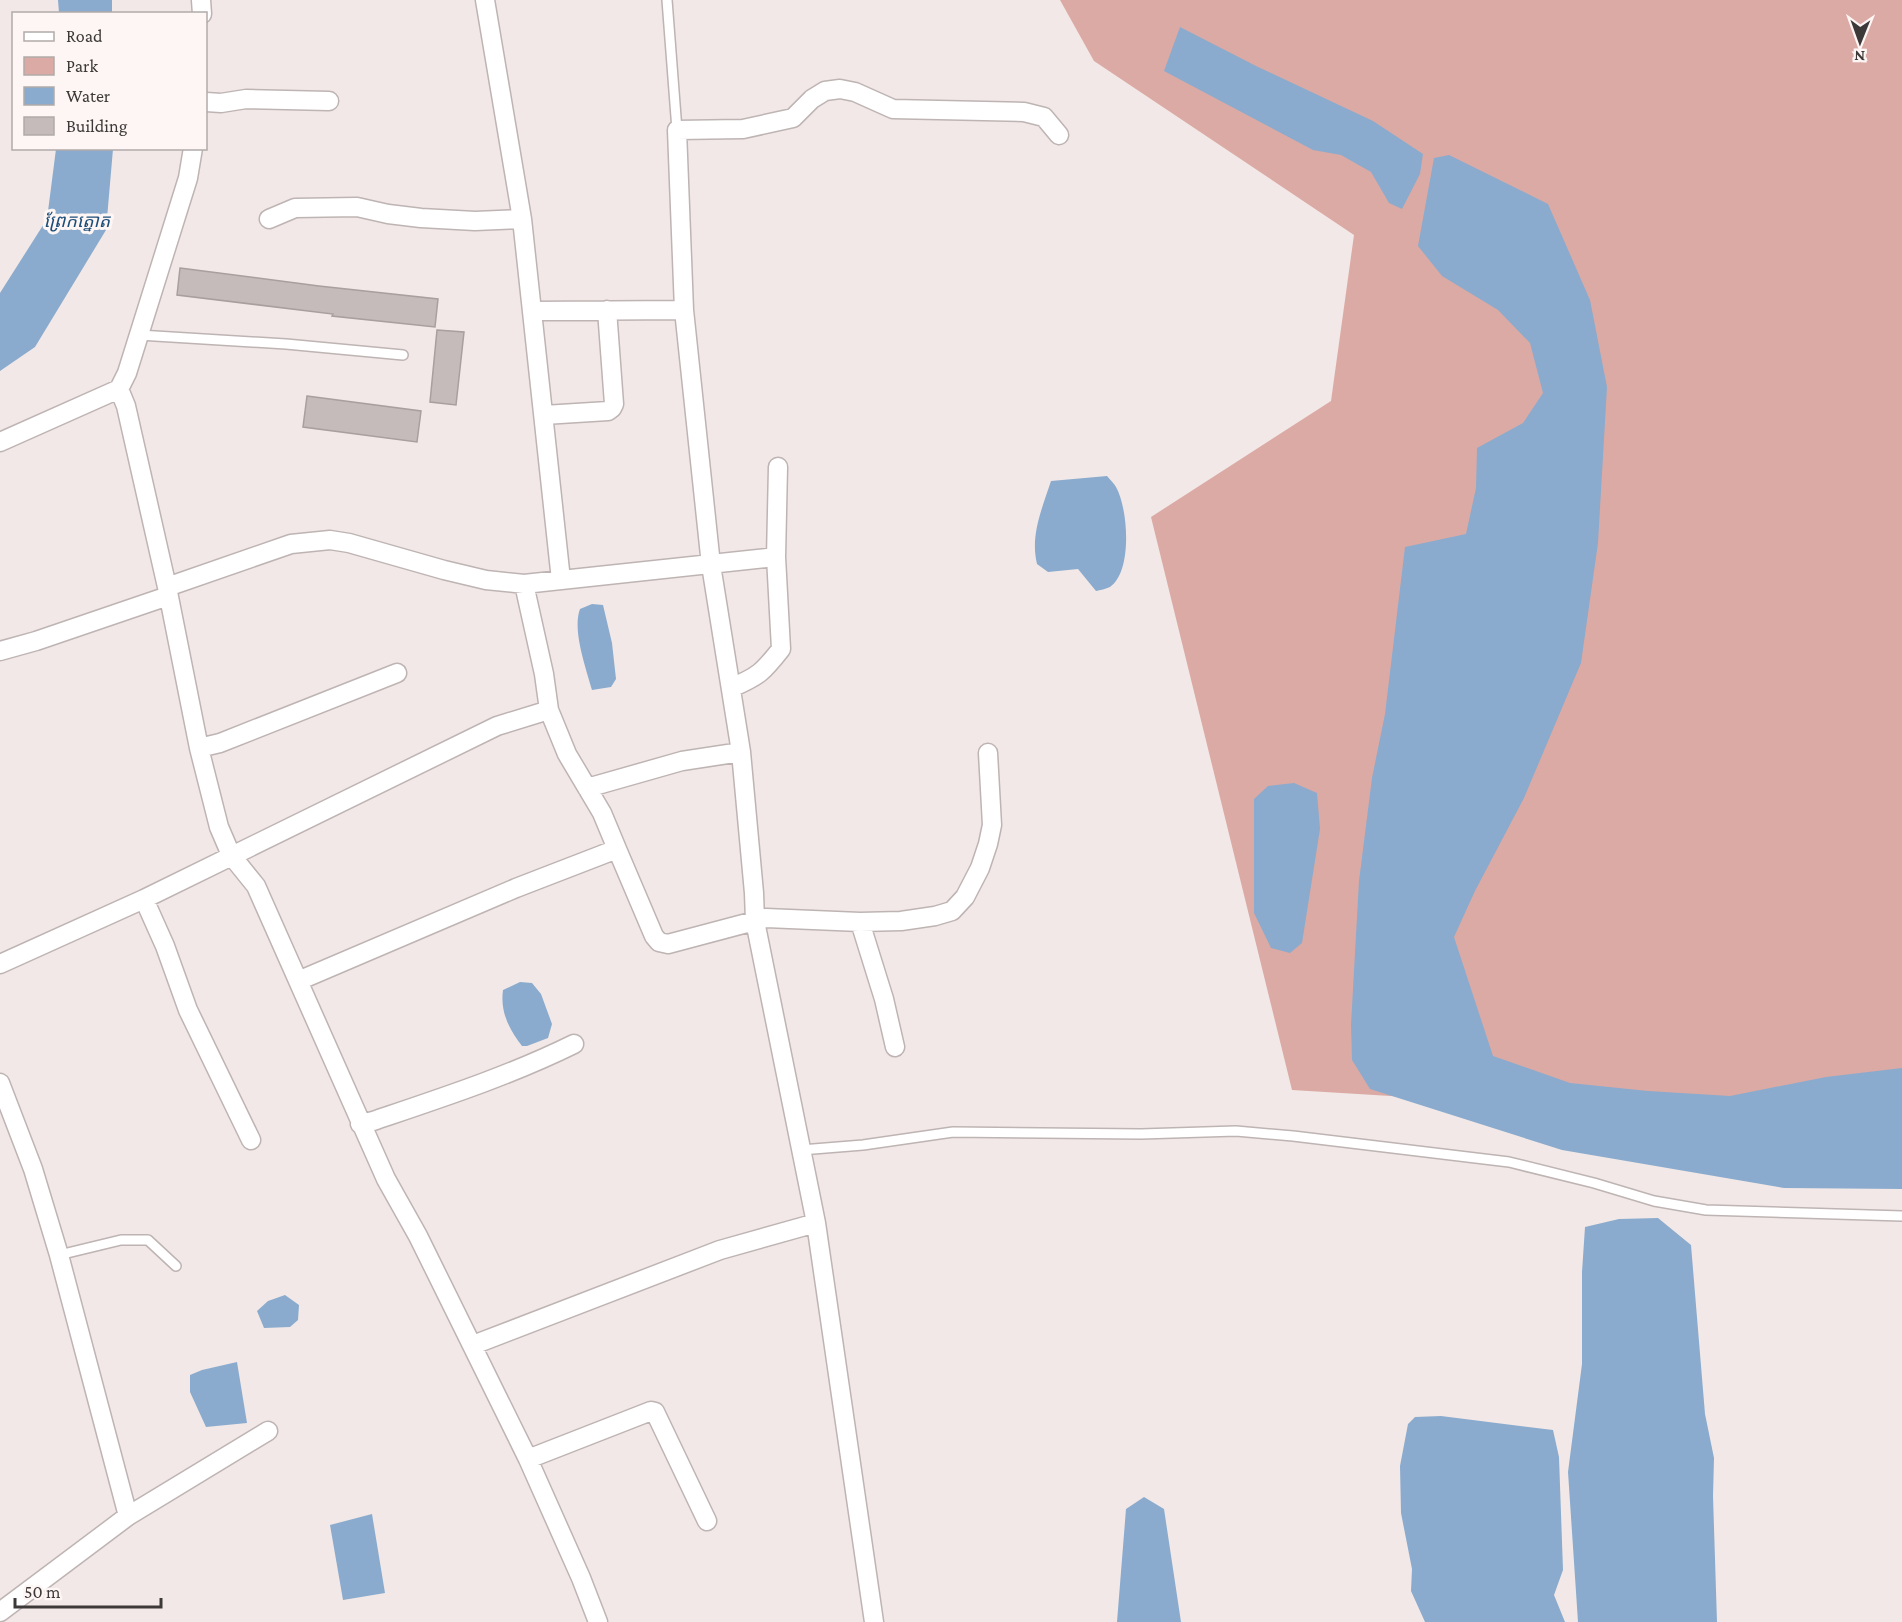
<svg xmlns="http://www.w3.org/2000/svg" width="1902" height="1622" viewBox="0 0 1902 1622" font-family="'Crimson Pro','Noto Sans Khmer',serif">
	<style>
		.green { fill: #dbaaa5 }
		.water { fill: #8aabcd }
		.building { fill: #c4bbba; stroke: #a89f9e; stroke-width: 1.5 }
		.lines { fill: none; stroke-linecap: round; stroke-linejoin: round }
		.service-casing { stroke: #beb4b3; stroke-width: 12 }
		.minor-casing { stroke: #beb4b3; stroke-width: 21 }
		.service { stroke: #fff; stroke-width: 9 }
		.minor { stroke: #fff; stroke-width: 18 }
		.labels { text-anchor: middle; stroke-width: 6; stroke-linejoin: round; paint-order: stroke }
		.water-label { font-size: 18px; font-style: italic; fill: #1c4e7a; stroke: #fef6f5 }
	</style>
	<rect width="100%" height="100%" fill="#f2e8e7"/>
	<!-- green -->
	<path class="green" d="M1060,0H1902V1127L1292,1090L1151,517L1331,401L1354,235L1094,61Z"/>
	<!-- water -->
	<path class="water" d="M58,0H112V13H59Z
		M1180,27L1256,66L1373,121L1423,154L1420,174L1402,209L1389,203L1371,172L1341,155L1313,150L1164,71Z
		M56,149H113L106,230L35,347L0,371V293L47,219Z
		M1449,155L1548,204L1590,300L1607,387L1598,543L1581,663L1524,798L1475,891L1454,937L1493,1056L1570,1083L1648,1091L1730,1096L1826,1077L1902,1068V1189L1784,1188L1562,1150L1370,1089L1352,1060L1351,1025L1359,881L1372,778L1385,714L1405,547L1466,534L1476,488L1477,448L1523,423L1543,393L1530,343L1498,310L1442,276L1418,246L1434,158Z
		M1107,476C1110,480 1114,483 1116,487C1128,508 1133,571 1110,587C1106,589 1100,590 1096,591L1078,569L1048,572L1037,564C1030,535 1042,509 1051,481Z
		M592,604L603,605L612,643L616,679L611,687L592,690C586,668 572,630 580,609Z
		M1294,783L1317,793L1320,829L1302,943L1290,953L1271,948L1254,913V799L1268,786Z
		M520,982L532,983L541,994L552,1024L548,1038L527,1046H522C509,1029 500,1012 503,990Z
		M1658,1218L1691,1245L1705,1414L1714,1458L1713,1496L1717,1622H1578L1568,1472L1582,1364V1272L1585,1227L1619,1219Z
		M285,1295L299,1305L298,1320L290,1327L264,1328L257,1311L268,1301Z
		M237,1362L247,1423L206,1427L190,1392V1375L202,1370Z
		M1441,1416L1553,1430L1559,1457L1563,1570L1554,1595L1565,1622H1425L1411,1591L1412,1569L1401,1513L1400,1466L1408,1424L1415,1417Z
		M1144,1497L1164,1509L1181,1622H1117L1126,1509Z
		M372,1514L385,1593L343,1600L330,1525Z"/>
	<!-- building -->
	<path class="building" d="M180,268L319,286L438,299L435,327L332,316L333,314L177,295Z
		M437,330L464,332L456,405L430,402Z
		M307,396L421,411L417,442L303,427Z"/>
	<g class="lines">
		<defs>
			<path id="service" d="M667,0L677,130
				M139,335L286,344L403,355
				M801,1150L863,1145L953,1132L1141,1134L1236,1131L1293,1136L1509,1162L1594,1183L1654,1201L1706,1210L1902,1216
				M59,1255L121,1240H148L176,1266"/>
			<path id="minor" d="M201,0L202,14
				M485,0L522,219L561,580
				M206,102L221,103L246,99L329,101
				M269,219L295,208L357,207L388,214L421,218L475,221L522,219
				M533,311L684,310
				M119,389L126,406L167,587L199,748L219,827L231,855L256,886L386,1179L418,1236L528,1459L581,1578L598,1622
				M544,415L608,411L612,408L614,404L607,310
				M0,442L119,389L127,373L188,178L193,148
				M524,584L544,674L549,710
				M167,587L291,544L330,540L349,543L444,570L486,580L524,584L776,557
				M0,651L36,641L168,596
				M731,688C759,676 763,672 781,649L776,557L778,467
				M199,748L220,743L397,673
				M587,788L682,761L741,752
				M617,849L654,936L659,942L668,944L766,918L860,922L901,921L935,916L952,911L965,897L980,868L988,844L992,825L988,753
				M144,899L165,946L188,1010L251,1140
				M860,922L884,999L895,1047
				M0,964L144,899L497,726L549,710L567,754L602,813L617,849L516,888L298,981
				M0,1083L33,1169L59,1255L128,1516
				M360,1124L373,1121C441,1098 509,1076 574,1044
				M473,1345L720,1250L816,1223
				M528,1459L651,1411L655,1412L707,1521
				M0,1612L128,1516L268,1431
				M874,1622L816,1223L755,921L754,893L741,752L711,565L684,310L677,130L743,129L793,118L812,99L825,91L840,89L855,92L893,109L1024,112L1044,117L1059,135"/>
		</defs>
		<!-- service casing -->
		<use href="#service" class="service-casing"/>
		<!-- minor casing -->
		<use href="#minor" class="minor-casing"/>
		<!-- service -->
		<use href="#service" class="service"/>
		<!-- minor -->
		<use href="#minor" class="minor"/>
	</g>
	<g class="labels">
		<!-- water labels -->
		<g class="water-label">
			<text x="77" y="227">ព្រែកត្នោត</text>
		</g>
	</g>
	<!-- legend -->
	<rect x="12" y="12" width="195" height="138" fill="#fef6f5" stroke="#b0aaa9" stroke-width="1.5"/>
	<rect x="24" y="32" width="30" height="9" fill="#ffffff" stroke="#b0aaa9" stroke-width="1.5"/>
	<text x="66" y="42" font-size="18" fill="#3c3938">Road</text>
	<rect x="24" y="57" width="30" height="18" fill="#dbaaa5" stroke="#b0aaa9" stroke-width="1.5"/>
	<text x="66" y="72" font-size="18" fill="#3c3938">Park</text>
	<rect x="24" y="87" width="30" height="18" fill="#8aabcd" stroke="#b0aaa9" stroke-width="1.5"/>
	<text x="66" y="102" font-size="18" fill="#3c3938">Water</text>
	<rect x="24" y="117" width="30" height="18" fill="#c4bbba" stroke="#b0aaa9" stroke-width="1.5"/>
	<text x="66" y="132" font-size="18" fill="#3c3938">Building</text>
	<!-- north arrow -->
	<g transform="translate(1860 42) rotate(181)" stroke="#fef6f5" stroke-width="4.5" paint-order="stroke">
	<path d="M0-4.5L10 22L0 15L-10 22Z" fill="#3c3938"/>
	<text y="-9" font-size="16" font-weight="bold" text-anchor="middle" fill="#3c3938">N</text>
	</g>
	<!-- scale -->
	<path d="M15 1598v9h146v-9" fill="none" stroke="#3c3938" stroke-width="3"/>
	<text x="24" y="1598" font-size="18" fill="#3c3938" stroke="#fef6f5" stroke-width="4.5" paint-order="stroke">50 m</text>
</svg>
